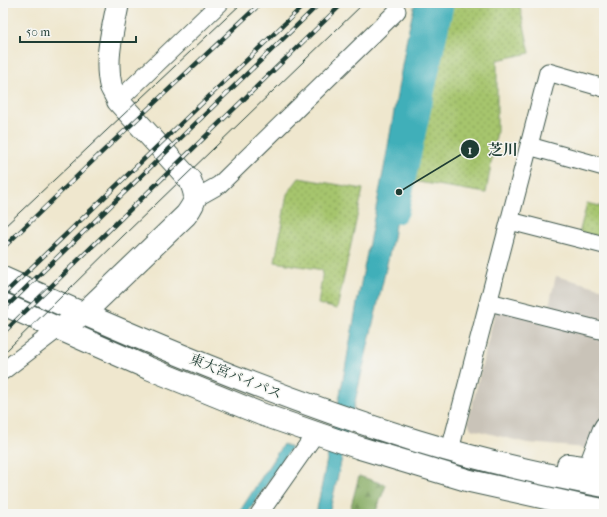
<svg xmlns="http://www.w3.org/2000/svg" width="607" height="517" viewBox="0 0 607 517" font-family="'IM FELL French Canon','Noto Serif JP',serif">
	<style>
		.industrial { fill: #c9c3b8 }
		.grass { fill: url(#grass-dots); stroke: #628150 }
		.forest { fill: url(#forest-firs); stroke: #52744a }
		.water { fill: #3fafb9; stroke: #2f7676 }
		.lines { fill: none; stroke-linecap: round; stroke-linejoin: round }
		.river { stroke: #3fafb9; stroke-width: 28 }
		.street-casing { stroke: #3e564b; stroke-width: 19 }
		.secondary-casing { stroke: #3e564b; stroke-width: 24 }
		.highway-casing { stroke: #3e564b; stroke-width: 24 }
		.street { stroke: #fff; stroke-width: 17 }
		.secondary { stroke: #fff; stroke-width: 22 }
		.highway { stroke: #fff; stroke-width: 22 }
		.tram { stroke: #1f3d34; stroke-width: 1 }
		.rail-casing { stroke: #1f3d34; stroke-width: 4.5 }
		.rail { stroke: #f6f6f2; stroke-width: 3; stroke-dasharray: 9; stroke-linecap: butt }
		.labels { text-anchor: middle; stroke-width: 3; stroke-linejoin: round; paint-order: stroke }
		.street-label { font-size: 14px; fill: #1f3d34; stroke: #f6f6f2 }
		.leader { fill: none; stroke: #1f3d34; stroke-width: 1.5 }
		.callout-dot { fill: #1f3d34; stroke: #f6f6f2; stroke-width: 1.5 }
		.mark-label { font-size: 12px; text-anchor: middle; font-weight: bold; fill: #fff }
		.callout-label { font-size: 15px; text-anchor: middle; font-weight: bold; fill: #1f3d34; stroke: #f6f6f2; stroke-width: 3; stroke-linejoin: round; paint-order: stroke }
	</style>
	<defs>
		<pattern id="grass-dots" width="8" height="8" patternUnits="userSpaceOnUse"><rect width="8" height="8" fill="#a6c56d"/><path d="M2 2h.1M6 6h.1" fill="none" stroke="#87a15a" stroke-width="1.8" stroke-linecap="round"/></pattern>
		<pattern id="forest-firs" width="22" height="20" patternUnits="userSpaceOnUse"><rect width="22" height="20" fill="#84aa60"/><path d="M5 1l3.5 6h-7zM16 11l3.5 6h-7z" fill="#6b8c50"/></pattern>
	</defs>
	<rect width="100%" height="100%" fill="#f6f6f2"/>
	<filter id="ink" filterUnits="userSpaceOnUse"><feTurbulence type="fractalNoise" baseFrequency=".025" numOctaves="2"/><feDisplacementMap in="SourceGraphic" scale="8" xChannelSelector="R" yChannelSelector="G"/><feConvolveMatrix kernelMatrix="1 2 1 2 8 2 1 2 1" color-interpolation-filters="sRGB"/></filter>
	<filter id="wash" filterUnits="userSpaceOnUse"><feTurbulence type="fractalNoise" baseFrequency=".012" numOctaves="4" result="noise"/><feDisplacementMap in="SourceGraphic" scale="16" xChannelSelector="R" yChannelSelector="G"/><feGaussianBlur stdDeviation="0.9" result="paint"/><feColorMatrix in="noise" values="0 0 0 0 0 0 0 0 0 0 0 0 0 0 0 0 0 1.4 0 .05"/><feComposite in="paint" operator="in"/></filter>
	<g filter="url(#wash)">
		<rect width="100%" height="100%" fill="#efe7ce"/>
		<!-- industrial -->
		<path class="industrial" d="M556,276L604,289V419L586,448L527,443L471,429L468,422L496,308L545,322Z"/>
		<!-- grass -->
		<path class="grass" d="M448,3H519L530,53L497,60V131L486,193L412,181Z
			M299,178L363,189L337,309L318,304L323,270L275,262L287,194Z
			M587,203L604,207V240L579,234Z"/>
		<!-- forest -->
		<path class="forest" d="M359,476L386,485L375,514H361L350,510Z"/>
		<!-- water -->
		<path class="water" d="M415,3H430L417,80L393,238L329,514H316L345,369L357,303L385,163L407,37Z
			M283,444L291,448L247,514H238Z"/>
		<g class="lines">
			<!-- river -->
			<path class="river" d="M395,210L440,3"/>
		</g>
	</g>
	<g filter="url(#ink)">
		<g class="lines">
			<defs>
				<path id="street" d="M118,101L220,3
					M529,146L604,167
					M196,198L219,185L397,11
					M510,221L604,245
					M489,302L604,331
					M3,371L58,329
					M450,450L548,72L604,88
					M587,467L601,430L604,425
					M259,514L316,433"/>
				<path id="secondary" d="M68,323L83,314L186,215C197,200 197,197 190,180L118,101C116,96 113,91 111,87C104,59 113,30 118,3"/>
				<path id="highway" d="M3,278C138,339 275,397 417,441C479,460 541,474 604,486
					M3,304L148,368L261,414L316,433L360,448L470,481L582,506L604,510
					M568,465L604,470"/>
			</defs>
			<!-- street casing -->
			<use href="#street" class="street-casing"/>
			<!-- secondary casing -->
			<use href="#secondary" class="secondary-casing"/>
			<!-- highway casing -->
			<use href="#highway" class="highway-casing"/>
			<!-- street -->
			<use href="#street" class="street"/>
			<!-- secondary -->
			<use href="#secondary" class="secondary"/>
			<!-- highway -->
			<use href="#highway" class="highway"/>
			<!-- tram -->
			<path class="tram" d="M3,228L242,3
				M3,354L124,235L364,3"/>
			<defs>
				<path id="rail" d="M3,248L100,154L261,3
					M3,295L306,3
					M3,310L320,3
					M3,333L343,3"/>
			</defs>
			<!-- rail casing -->
			<use href="#rail" class="rail-casing"/>
			<!-- rail -->
			<use href="#rail" class="rail"/>
		</g>
	</g>
	<g class="labels">
		<!-- street labels -->
		<g class="street-label">
			<text transform="translate(236 376) rotate(22)" y="5">東大宮バイパス</text>
		</g>
	</g>
	<!-- callouts -->
	<path class="leader" d="M399 192L470 149"/>
	<g class="callout-dot">
		<circle cx="399" cy="192" r="4"/>
		<circle cx="470" cy="149" r="10"/>
	</g>
	<g class="mark-label">
		<text x="470" y="154">1</text>
	</g>
	<g class="callout-label">
		<text x="503" y="155">芝川</text>
	</g>
	<!-- margin -->
	<rect width="607" height="517" fill="none" stroke="#f6f6f2" stroke-width="16"/>
	<!-- scale -->
	<path d="M20 36v6h116v-6" fill="none" stroke="#1f3d34" stroke-width="2"/>
	<text x="26" y="36" font-size="12" fill="#1f3d34" stroke="#f6f6f2" stroke-width="3" paint-order="stroke">50 m</text>
</svg>
